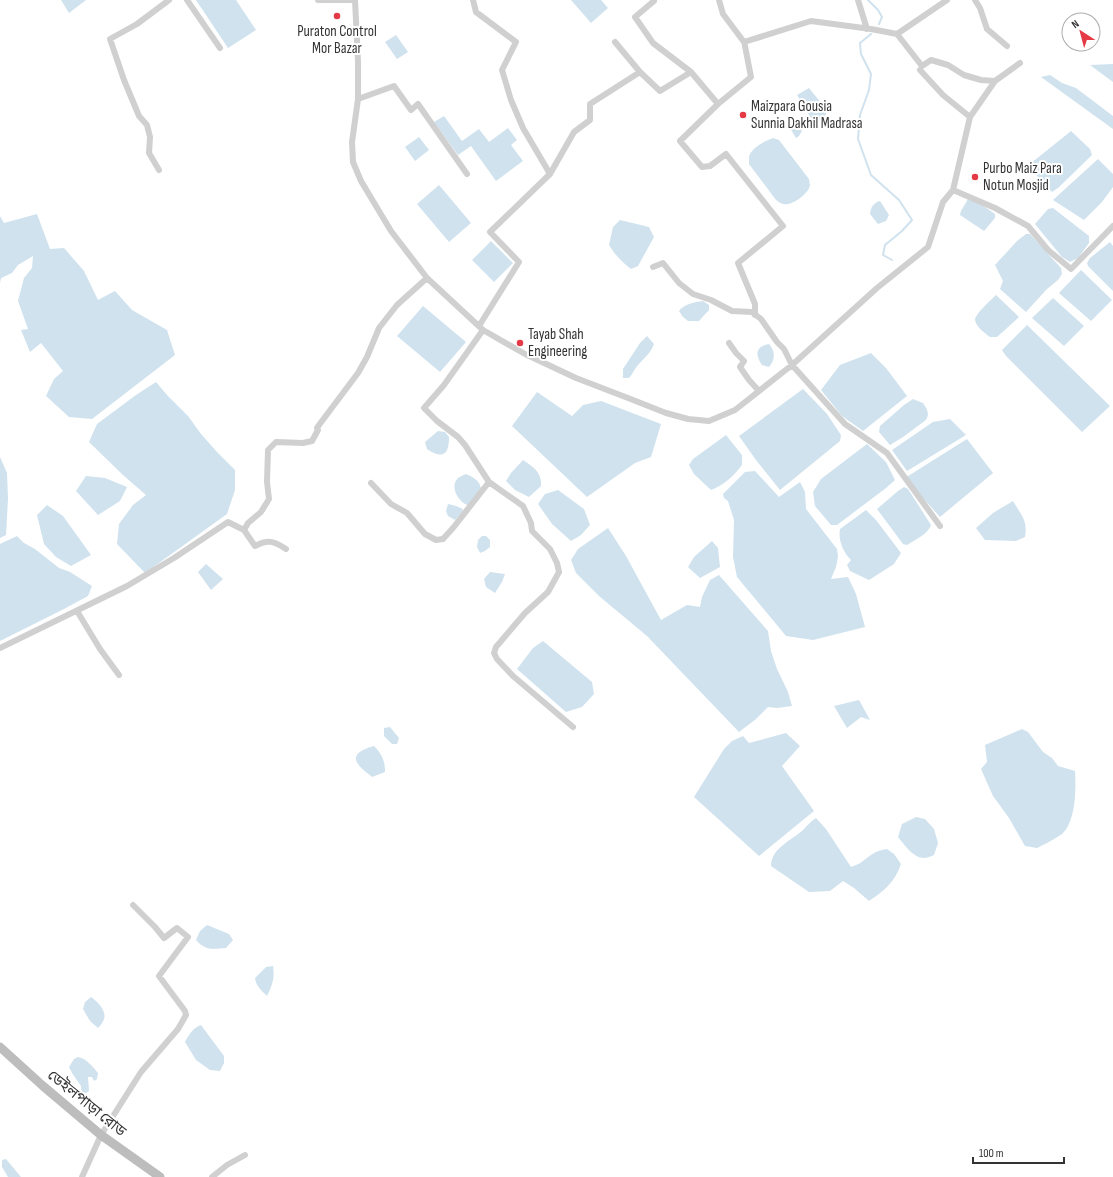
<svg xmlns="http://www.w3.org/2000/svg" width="1113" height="1177" viewBox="0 0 1113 1177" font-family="'Sofia Sans Condensed','Noto Sans Bengali',sans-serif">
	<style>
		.water { fill: #cfe2ee }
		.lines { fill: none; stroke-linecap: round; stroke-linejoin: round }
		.stream { stroke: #cfe2ee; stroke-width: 2 }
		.minor { stroke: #d0d0d0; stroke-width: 6 }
		.secondary { stroke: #bdbdbd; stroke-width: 9 }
		.poi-dot { fill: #e63946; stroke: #fff; stroke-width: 1.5 }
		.labels { text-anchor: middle; stroke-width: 4; stroke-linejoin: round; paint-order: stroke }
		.poi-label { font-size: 15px; fill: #333; stroke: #fff; text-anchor: start }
		.street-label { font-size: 15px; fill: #333; stroke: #fff }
	</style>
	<rect width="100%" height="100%" fill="#fff"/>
	<!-- water -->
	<path class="water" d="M61,0H86L69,13Z
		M196,0H236L256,30L228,48Z
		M571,0H601L608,8L591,23Z
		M396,35L408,52L397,59L385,42Z
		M1113,64V82L1090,65Z
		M1050,75L1062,83L1076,88L1113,116V129L1041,77Z
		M809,88L826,109V115L818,121L814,123L797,95Z
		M444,116L462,141L479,129L489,142L508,128L517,140L511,145L523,161L496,181L471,146L458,155L434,122Z
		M801,119L805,125L799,136L796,138L790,128L794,123Z
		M1071,131L1090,149L1092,155L1058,188L1052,192L1029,167L1030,164Z
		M419,137L429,150L415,161L405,147Z
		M773,138L779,140L809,179C809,180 810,185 810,185C809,193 795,203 788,204C783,205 780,203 776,200L749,164C749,163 749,158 749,157C751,148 765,141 773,138Z
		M1098,159L1113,174V187L1102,202L1084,220L1053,200Z
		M439,185L471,223L449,242L417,204Z
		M968,199L982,205L995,214V218L984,231L960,215L961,211Z
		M880,201L889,215L886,221L878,224L870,214C871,207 873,203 880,201Z
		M1053,208L1089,236V243L1078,258L1070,262L1062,257L1035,224L1048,209Z
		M37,214L50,249L64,248L84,271L98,300L115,291L132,310L167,330L175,355L92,419L69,417L46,396L54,379L63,371L41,343L30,352L21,330L28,329L18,301L24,278L32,268L33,256L18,265L12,273L1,278L0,283V216L4,223Z
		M620,220L649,227L654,237L638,266L631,269C622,262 615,255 609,245L613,227Z
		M1026,234H1030L1061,268L1062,274L1058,280L1047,289L1026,312L1000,289L1003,281L995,265L1017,241Z
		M491,241L513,263L494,282L472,260Z
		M1110,242L1113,246V291L1088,266L1087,263L1090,258Z
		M1081,270L1112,300L1091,321L1059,293Z
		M996,295L1019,317L997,337H990C985,333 976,327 975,320C975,314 991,300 996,295Z
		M1053,298L1084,326L1064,346L1032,318Z
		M703,301L709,305V310L699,321H688L683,317L679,311C684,304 695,302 703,301Z
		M423,306L466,342L440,372L397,336Z
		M1027,325L1110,406L1082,432L1006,356L1002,350Z
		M647,336L654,344C650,354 645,357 638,365C634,369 633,374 629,378H623V369L640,343Z
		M769,344C775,351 776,359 769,367L762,365C755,355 755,347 769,344Z
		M871,353L886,368L907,396L863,431L842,416L821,390L840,365Z
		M156,382L167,395L188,416L201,434L217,452L235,470V490L227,514L145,573L117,544L119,524L133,505L146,495L123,475L89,442L97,424L136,395Z
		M803,389L827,414L841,435L840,441L780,490L756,460L739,436Z
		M537,392L572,416L583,405L601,401L661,424L651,457L635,463L587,497L512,426Z
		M913,399L923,403C927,409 930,413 926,420L903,437L890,445L879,432L880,426L904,405Z
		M950,419L966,435L907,471L892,450L933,422Z
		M438,431L445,432L449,437C449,456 442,459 427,449L425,442Z
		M726,435L742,455V465C734,476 724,485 711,490L694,474L689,465L693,459Z
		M967,439L993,473L940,517L905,478Z
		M867,444L886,462L895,480L886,488L837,525H831L815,506L813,492L821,479Z
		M0,457L7,473L8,499L6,535L0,538Z
		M523,460C534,467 542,473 541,486L529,497L515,490L506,481L511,473Z
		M755,471L779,497L800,482L805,492L806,509L837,549L838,557L836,567L831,579L848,577L856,594L865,627L813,640L786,636L737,577L733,557L734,520L728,501L724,498L723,494L745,472Z
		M466,474C473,477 479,480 481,488L471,504L467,505C459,502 450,488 457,479C459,477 463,475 466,474Z
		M86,476L105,478L127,487L120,501L98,515L76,491Z
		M904,487L908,489L931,525C928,534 915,540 907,545L903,544L877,509L898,491Z
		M558,490L584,509L590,525L581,535L571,541L552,524L538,504L545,494Z
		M1013,501C1021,515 1028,520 1025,537L1016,541L985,540L976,528L993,513Z
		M448,504L456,506L463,509L462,512L455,520L448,516L446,511Z
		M47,505L63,516L91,555L71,566L56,557L44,544L37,515Z
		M866,510L876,520L901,553L894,564L869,580L850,571L847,565L851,560C843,552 838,540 840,529Z
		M608,528L626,556L661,620L687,605L700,607L702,597L710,580L719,575L768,631L771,651L777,669L788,692L792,706L777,708L768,707L756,719L739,732L647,636L599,596L576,573L571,560L578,549Z
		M17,536L24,543L35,549L59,568L70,572L92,586L88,596L62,610L0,641V544Z
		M482,536H486L490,540V547L485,551L480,553L477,547L478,540Z
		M712,541L718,548L720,567L700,578L688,567L694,557Z
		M206,564L223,579L211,590L198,572Z
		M490,572L505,574L502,582L495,593L486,587L484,579Z
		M543,641L592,682L594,694L582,707L566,712L517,669L533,648Z
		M859,700L870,720L861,717L847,728L834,706Z
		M390,727L399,738L397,744H392L384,736V728Z
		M1022,729L1028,732L1043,752L1052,758L1058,766L1075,771C1076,789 1076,821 1062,834C1055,839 1045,844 1037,848L1025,846L1009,818L993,796L981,769L987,762L985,745Z
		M786,733L800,746L782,766L814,811L759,856L694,797L724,749L732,741L743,736L749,743Z
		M374,746C382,754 385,761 385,772L372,777C368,773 361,769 358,764C350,753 367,748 374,746Z
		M916,817L925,819L934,829L938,843L934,855C931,856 927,858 924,858C913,858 904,844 898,837L902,824Z
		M816,818L826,829L851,867C855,865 860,864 863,861C872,854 875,851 887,849L894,854L901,864C895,882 884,891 869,901L854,888L843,881L830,891L809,892L771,866C771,849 790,841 802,831C807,826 810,822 816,818Z
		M207,925L229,934L233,940L226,948C212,949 206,951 196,940L200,931Z
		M273,966C275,978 272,986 267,996C262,991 256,986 255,978L266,967Z
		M91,997C97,1001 107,1011 104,1019C103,1022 100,1026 98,1028L90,1021L83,1009L85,1002Z
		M201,1025L224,1056V1063L220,1071L210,1070L196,1060L185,1042C189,1034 193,1028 201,1025Z
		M78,1057C86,1058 93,1067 98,1073L97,1079L94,1081L92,1077H88L89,1091L86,1093H83L81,1089V1086L72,1073L69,1067L74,1059Z
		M6,1159L21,1177H8L2,1167V1160Z"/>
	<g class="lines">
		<!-- stream -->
		<path class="stream" d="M868,0L878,10L882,17L879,24
			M871,34L860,43L861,54L871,74L869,90L860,115L858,139L871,175L899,200L912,220L902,231L885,245L883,255L892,260"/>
		<!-- minor -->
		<path class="minor" d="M187,0L220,48
			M318,0H352
			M355,0L358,61V99L352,142L353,162L361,181L391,231L427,278L483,330L525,354L576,378L628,398L666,413L688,419L709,421L735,410L792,365L877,288L928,247L943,202L953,190L970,117L995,81L1020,63
			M473,0L476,12L516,42L502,70L511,100L523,128L550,174
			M653,0L654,1L635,17L653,43L691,72
			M719,0L723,14L744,42L811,21L871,29L897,34L947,0
			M858,0L867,29
			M975,0L980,8L987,29L1007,46
			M897,34L922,66L931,60L948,65L964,75L981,80L995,81
			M615,42L640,72
			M920,70L943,95L970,117
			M358,99L394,86L411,110L418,104L467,174
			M718,104L751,77L744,41
			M159,170L149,153L150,137L147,125L139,116L124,80L110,39L137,24L169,0
			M953,190L995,208L1028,226L1048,250L1071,269L1113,226
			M653,267L663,263L679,283L693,294L711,300L732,311L752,312L761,319L777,342L784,349L792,365L845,424L887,453L940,526
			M479,326L519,262L490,232L550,174L574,132L590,120V104L640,72L660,91L691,72L718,104L680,141L702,167L710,166L726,154L783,226L738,263L755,304V315
			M483,330L444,385L424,408L437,421L458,437L465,445L489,482L523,506L531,523L532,531L550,549L557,563L559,572L548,592L525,613L496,647L494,653L497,659L513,676L573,727
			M729,343L736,353L744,361L740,367L749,380L759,391
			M371,483L391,504L407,513L425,534L436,540L443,539L453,528L489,482
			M244,530L248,523L261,512L269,499L267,482L268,450L276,442L303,443L312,441L318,430L317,428L319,425L358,373L367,357L379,328L397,305L427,278
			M77,611L100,649L119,675
			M0,648L127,586L174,558L228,522L244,530L255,546C268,539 274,541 286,549
			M82,1177L101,1135L141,1072L178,1029L186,1015L185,1011L159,976L188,937L177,928L164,938L155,927L133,905
			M212,1177L227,1165L245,1155"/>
		<!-- secondary -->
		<path class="secondary" d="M0,1047L43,1086L101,1135L160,1177"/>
	</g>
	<!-- markers -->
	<g class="poi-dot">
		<circle cx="337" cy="16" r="4"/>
		<circle cx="743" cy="115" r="4"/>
		<circle cx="975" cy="177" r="4"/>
		<circle cx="520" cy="343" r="4"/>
	</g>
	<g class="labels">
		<!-- poi labels -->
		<g class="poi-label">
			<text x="337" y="36" text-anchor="middle">Puraton Control<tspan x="337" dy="17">Mor Bazar</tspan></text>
			<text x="751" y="111">Maizpara Gousia<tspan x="751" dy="17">Sunnia Dakhil Madrasa</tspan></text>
			<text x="983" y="173">Purbo Maiz Para<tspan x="983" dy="17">Notun Mosjid</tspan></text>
			<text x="528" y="339">Tayab Shah<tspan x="528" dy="17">Engineering</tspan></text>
		</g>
		<!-- street labels -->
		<g class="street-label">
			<text transform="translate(87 1103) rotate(39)" y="5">ডেইলপাড়া রোড</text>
		</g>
	</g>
	<!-- north arrow -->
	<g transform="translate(1081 32) rotate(324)"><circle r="19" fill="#ffffff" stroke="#adadad"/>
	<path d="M0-3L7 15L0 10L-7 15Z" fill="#e63946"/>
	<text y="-6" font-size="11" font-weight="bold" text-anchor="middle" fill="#333333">N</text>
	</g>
	<!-- scale -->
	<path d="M973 1157v6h91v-6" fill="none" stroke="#333333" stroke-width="2"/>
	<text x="979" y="1157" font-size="12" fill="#333333" stroke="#ffffff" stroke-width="3" paint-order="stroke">100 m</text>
</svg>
